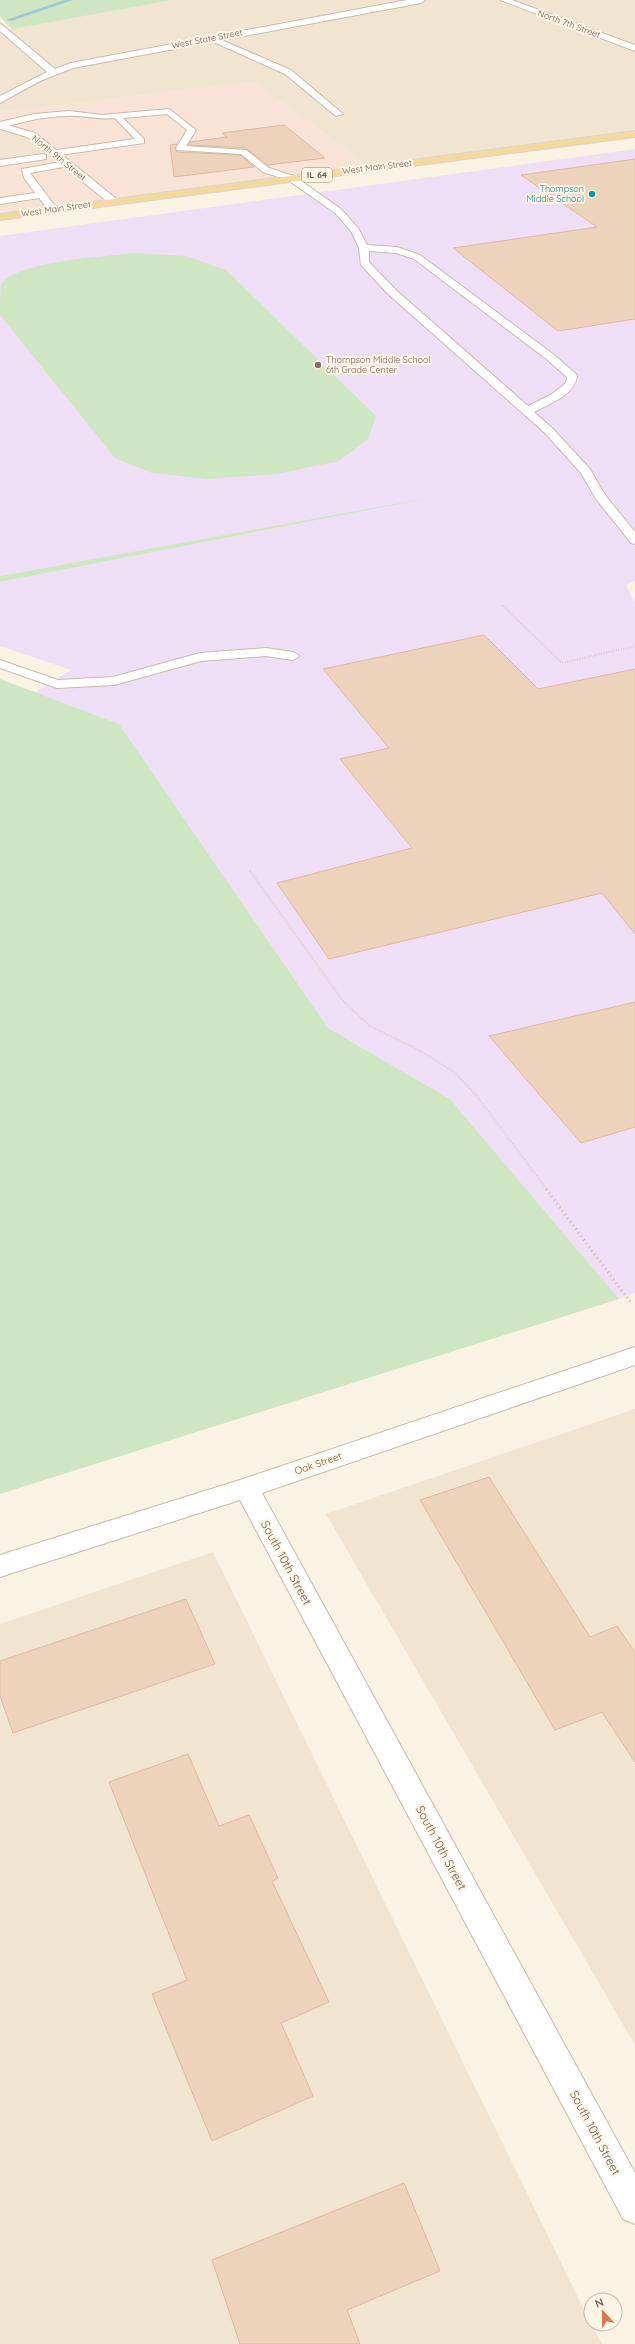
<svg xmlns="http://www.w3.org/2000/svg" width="635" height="2344" viewBox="0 0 635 2344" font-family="Quicksand,sans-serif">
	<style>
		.residential { fill: #f1e4d1 }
		.commercial { fill: #f9e3d6 }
		.education { fill: #efdff6 }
		.green { fill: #cee6c2 }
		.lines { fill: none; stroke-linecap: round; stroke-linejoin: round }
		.stream { fill: #a0c7d2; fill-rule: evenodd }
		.building { fill: #edd2bc; stroke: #deba9e }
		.service-casing { stroke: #c9baaa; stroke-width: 2 }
		.minor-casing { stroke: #c9baaa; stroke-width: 2 }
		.tertiary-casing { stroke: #c9baaa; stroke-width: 2 }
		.primary-casing { stroke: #dad4d0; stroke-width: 2 }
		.path-far1 { stroke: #d1b6a0; stroke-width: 2; stroke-dasharray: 0.5 2; stroke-linecap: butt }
		.path { stroke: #d1b6a0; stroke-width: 3; stroke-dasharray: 1 3.5; stroke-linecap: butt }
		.service { fill: #fff; fill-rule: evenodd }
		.minor { fill: #fff; fill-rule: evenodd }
		.tertiary { fill: #fff; fill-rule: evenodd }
		.primary { fill: #f4d99f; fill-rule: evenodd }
		.culture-dot { fill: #0f9aa8; stroke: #fdf6e7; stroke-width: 1.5 }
		.education-dot { fill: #8d6e63; stroke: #fdf6e7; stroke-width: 1.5 }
		.labels { text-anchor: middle; stroke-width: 4; stroke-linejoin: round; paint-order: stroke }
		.far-street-label { font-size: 9px; fill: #6f5a4b; stroke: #fdf6e7 }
		.shield { fill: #fdf6e7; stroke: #9a897a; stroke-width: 1 }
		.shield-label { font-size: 9px; font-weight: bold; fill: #6f5a4b }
		.far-culture-label { font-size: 9px; fill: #0d838f; stroke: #fdf6e7; text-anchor: end }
		.far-education-label { font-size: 9px; fill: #785e54; stroke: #fdf6e7; text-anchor: start }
		.street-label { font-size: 10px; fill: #6f5a4b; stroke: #fdf6e7 }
		.near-street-label { font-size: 12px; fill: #6f5a4b; stroke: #fdf6e7 }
	</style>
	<rect width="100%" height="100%" fill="#faf2e2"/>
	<!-- residential -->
	<path class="residential" d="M172,0H415L54,70L7,29Z
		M428,0H497L635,52V132L369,166L254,82L0,112V103L56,73L89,64Z
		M510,0H635V46Z
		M0,28L50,72L0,98Z
		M0,128L20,134L50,157L0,163Z
		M635,1409V2045L326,1514Z
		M213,1552L591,2324L602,2344H0V1624Z"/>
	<!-- commercial -->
	<path class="commercial" d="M254,82L369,166L115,199L35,135L20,128L0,124V112Z
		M50,157L105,200L0,215V163Z"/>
	<!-- education -->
	<path class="education" d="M635,149V581L626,585L635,603V1293L619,1299L450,1099L328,1028L119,724L34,693L71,670L0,646V582L399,504L0,576V236Z"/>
	<!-- green -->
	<path class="green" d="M0,0H172L12,29L0,17Z
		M136,253L186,256L226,270L376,416L368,439L339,461L277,474L208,479L152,473L115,458L0,315C0,307 0,291 1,285C14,261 109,256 136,253Z
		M450,494L0,582V576Z
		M0,679L119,724L328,1028L450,1099L619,1299L0,1494Z"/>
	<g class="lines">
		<!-- stream -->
		<path class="stream" d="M64,0H73L11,21L6,20Z"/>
	</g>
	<!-- building -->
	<path class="building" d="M284,125L325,158L268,165L246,148L189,145L190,142L227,137L222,133Z
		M177,144L175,149L177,152L240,155L254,167L174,177L170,145Z
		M635,159V319L558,331L453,248L597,227L521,175Z
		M484,635L538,689L635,669V934L602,893L329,959L277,883L412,848L340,759L389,748L323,669Z
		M635,1002V1127L581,1143L489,1036Z
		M489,1477L590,1637L617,1626L635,1652V1762L602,1712L555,1730L420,1500Z
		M186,1599L215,1664L13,1733L0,1696V1661Z
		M188,1754L219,1826L249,1815L278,1878L272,1881L329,2002L281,2023L313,2096L212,2141L152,1994L187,1980L109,1782Z
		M404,2183L440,2271L347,2310L360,2344H240L212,2260Z"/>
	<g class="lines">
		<defs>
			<path id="service" d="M212,36L291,70L343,114L336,116L285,74L209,40V36Z
				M169,109L196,130L186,146L246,150L269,168L294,176L341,209L358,228L367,245L397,247L420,255L553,354L576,374L577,376C575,395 549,404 534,412L553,429L590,469L605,495L635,532V544L631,543L596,499L581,473L545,433L388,294L361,265L359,248L351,231L335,213L288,180L263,172L241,154L177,150L176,148L187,130L167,114L123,118L144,139V143L53,156L49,153L50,151L135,139L115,118C99,120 84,115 68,116C44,116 23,122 0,128V122L34,114L69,111L102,115ZM369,251L396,253L414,259L545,358L567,377L566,383L552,394L528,406L396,290L369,262Z
				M43,154L46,155V159L0,166V160Z
				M66,161L69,162V166L30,173L58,210L56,212H50L39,198L0,204V198L35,193L24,178L22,169Z
				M266,648L293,652L300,656L293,660L266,656L201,661L114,685L57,688L0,668V660L58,680L113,677L200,653Z"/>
			<path id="minor" d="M407,0H425L421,3L73,68L40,81L0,103V96L47,72L0,31V23L55,69L71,63Z
				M500,0H512L635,45V51Z
				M635,1347V1365L262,1493L635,2173V2224L623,2219L240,1500L0,1577V1555L240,1480Z"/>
			<path id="tertiary" d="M0,123L35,133L119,201L113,204L109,203L27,137L0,129Z"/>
			<path id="primary" d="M635,131V137L0,220V214Z"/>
		</defs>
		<!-- service casing -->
		<use href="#service" class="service-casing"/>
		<!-- minor casing -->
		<use href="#minor" class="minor-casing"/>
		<!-- tertiary casing -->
		<use href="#tertiary" class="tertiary-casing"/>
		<!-- primary casing -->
		<use href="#primary" class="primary-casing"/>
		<!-- path-far1 -->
		<path class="path-far1" d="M503,606L562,663L635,646
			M250,871L343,1001L370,1026L417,1049L454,1072L476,1095L547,1190"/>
		<!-- path -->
		<path class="path" d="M546,1189L631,1303"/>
		<!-- service -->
		<use href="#service" class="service"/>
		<!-- minor -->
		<use href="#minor" class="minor"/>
		<!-- tertiary -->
		<use href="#tertiary" class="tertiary"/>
		<!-- primary -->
		<use href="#primary" class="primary"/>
	</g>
	<!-- markers -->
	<circle class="culture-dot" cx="592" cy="194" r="4"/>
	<circle class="education-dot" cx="318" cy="365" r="4"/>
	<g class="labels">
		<!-- far-street labels -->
		<g class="far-street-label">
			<text transform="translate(569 24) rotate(20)" y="3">North 7th Street</text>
			<text transform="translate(207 39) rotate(-11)" y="3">West State Street</text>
			<text transform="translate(59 158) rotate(39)" y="3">North 9th Street</text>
			<text transform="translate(377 167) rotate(-7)" y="3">West Main Street</text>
			<text transform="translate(56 209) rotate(-8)" y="3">West Main Street</text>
		</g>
		<!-- shield labels -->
		<rect class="shield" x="302" y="168" width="30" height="14" rx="3"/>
		<g class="shield-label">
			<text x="317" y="178">IL 64</text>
		</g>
		<!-- far-culture labels -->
		<g class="far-culture-label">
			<text x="584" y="192">Thompson<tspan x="584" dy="10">Middle School</tspan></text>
		</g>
		<!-- far-education labels -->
		<g class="far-education-label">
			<text x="326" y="363">Thompson Middle School<tspan x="326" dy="10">6th Grade Center</tspan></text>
		</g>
		<!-- street labels -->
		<g class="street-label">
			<text transform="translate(318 1463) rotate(-19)" y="4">Oak Street</text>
		</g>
		<!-- near-street labels -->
		<g class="near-street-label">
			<text transform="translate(286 1563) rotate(62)" y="4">South 10th Street</text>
			<text transform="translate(441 1848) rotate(62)" y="4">South 10th Street</text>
			<text transform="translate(595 2133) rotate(62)" y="4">South 10th Street</text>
		</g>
	</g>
	<!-- north arrow -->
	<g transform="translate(603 2312) rotate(338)"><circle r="19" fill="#fdf6e7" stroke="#c4b8a9"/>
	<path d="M0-3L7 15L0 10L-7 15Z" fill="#da7850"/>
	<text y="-6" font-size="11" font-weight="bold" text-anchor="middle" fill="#6f5a4b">N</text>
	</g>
</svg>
